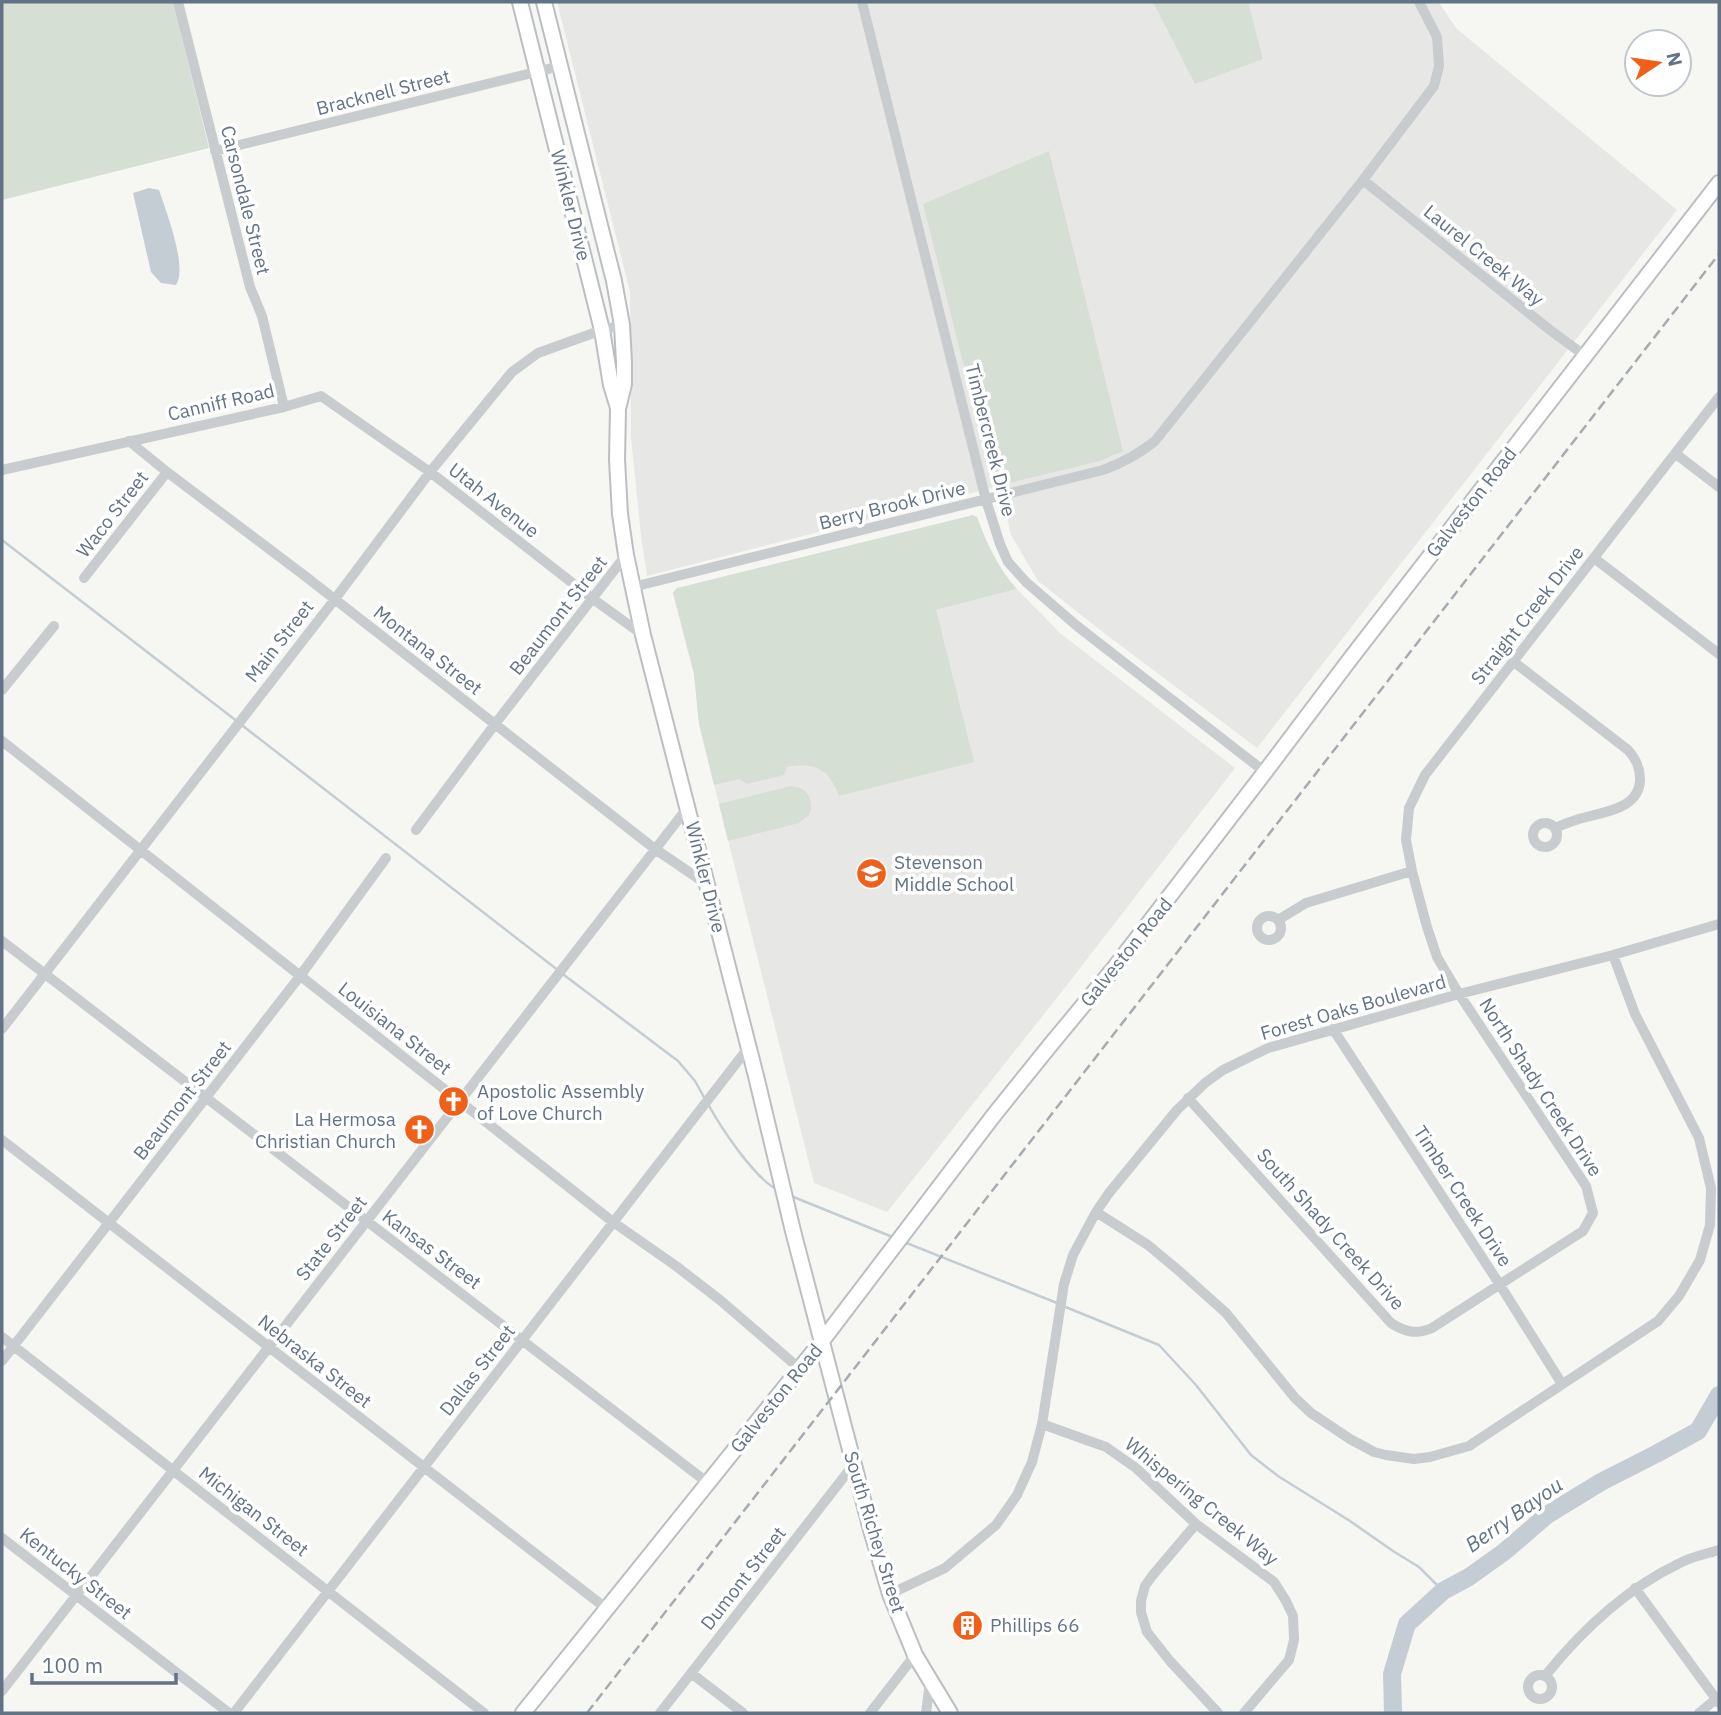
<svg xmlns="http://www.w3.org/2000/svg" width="1721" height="1715" viewBox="0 0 1721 1715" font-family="'IBM Plex Sans',sans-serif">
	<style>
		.built { fill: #e7e8e6 }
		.green { fill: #d6dfd3 }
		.water { fill: #c4cdd3 }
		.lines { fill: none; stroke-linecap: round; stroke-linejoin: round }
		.stream { stroke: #c4cdd3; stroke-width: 2.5 }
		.river { stroke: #c4cdd3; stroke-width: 18 }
		.major-casing { stroke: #bbbec2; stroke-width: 18 }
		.minor { stroke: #c9cccf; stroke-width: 10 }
		.major { stroke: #fff; stroke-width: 14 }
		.rail { stroke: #a6abb2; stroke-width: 2.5; stroke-dasharray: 10 5; stroke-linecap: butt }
		.labels { text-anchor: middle; stroke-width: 7; stroke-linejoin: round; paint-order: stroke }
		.street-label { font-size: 19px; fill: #637386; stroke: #fff }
		.poi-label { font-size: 19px; fill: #637386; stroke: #fff; text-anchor: start }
		.water-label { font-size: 21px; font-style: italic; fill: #5f7583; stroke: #fff }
	</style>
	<rect width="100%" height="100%" fill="#f6f7f3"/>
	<!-- built -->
	<path class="built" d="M557,2H1440L1439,3L1457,29L1677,210L1257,748L1104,633L1038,581L1011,535L999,486L647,576L641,536L631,437L630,292Z
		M677,588L936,610L1017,589L1060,633L1235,768L1053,1003L887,1212L814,1183L699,724L694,674L673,593Z"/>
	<!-- green -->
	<path class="green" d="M2,2H173L209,148L2,200Z
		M1153,2H1248L1263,59L1195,84Z
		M1049,151L1123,451L1100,461L1001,485L995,483L992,477L923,204Z
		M973,515L977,517C987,544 998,568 1017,589L936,610L974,762L839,796C829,769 815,762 787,767L784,775L747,784L739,779L714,785L699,724L694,674L673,593L677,588Z
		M791,786C805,787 812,795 811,809L809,815L799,823L728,841L719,804Z"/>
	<!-- water -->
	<path class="water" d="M149,188L159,190C166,211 188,267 176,285L161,283L151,272L133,193Z"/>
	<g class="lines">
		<!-- stream -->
		<path class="stream" d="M2,540L238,722
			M243,726L559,971
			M564,975L678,1061L695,1081L705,1099
			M708,1104C721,1128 755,1179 778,1190
			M791,1196L895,1238
			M904,1242L1057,1303
			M1063,1306L1159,1345L1196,1385L1251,1455L1278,1476L1350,1521L1393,1551L1419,1567L1443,1591"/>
		<!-- river -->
		<path class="river" d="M1393,1713L1392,1674L1407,1624L1443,1591L1469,1577L1504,1552L1547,1515L1601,1482L1656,1454L1698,1431L1719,1395"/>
		<defs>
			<path id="major" d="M520,2L602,330L611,385L618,408
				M544,2L614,281L622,325L624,362V384L618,409L617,460L620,514L626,555L643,635L756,1076L793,1231L871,1530L890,1594L915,1655L950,1713
				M523,1713L822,1341L994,1115L1052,1043L1115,967L1265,772L1351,658L1719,183"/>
		</defs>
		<!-- major casing -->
		<use href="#major" class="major-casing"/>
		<!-- minor -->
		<path class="minor" d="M178,2L250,287L262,316L284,407
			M862,2L986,500L1000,544L1008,562L1026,582L1077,626L1265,772
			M215,151L560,66
			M1363,180L1550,330L1584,355
			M129,441L167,472L305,576L655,849L708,885
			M1676,454L1719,487
			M2,470L284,407L321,396L430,472L593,599L643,635
			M1594,558L1719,654
			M84,578L167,472
			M633,587L1103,470C1122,463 1139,454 1155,441L1363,180L1434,86L1439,66L1437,37L1419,2
			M1514,662L1628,750C1636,759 1640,767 1640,779C1640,811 1599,812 1576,820C1569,822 1562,825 1555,828
			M2,690L54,626
			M2,741L613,1222L676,1266L720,1300L800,1369
			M1533 835a12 12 0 1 1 24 0a12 12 0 1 1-24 0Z
			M416,830L495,724L626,555
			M1257 928a12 12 0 1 1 24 0a12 12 0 1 1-24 0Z
			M1278,920L1306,903L1412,871
			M2,941L708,1483
			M2,1029L335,599L430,472L512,372L538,353L602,330L622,325
			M1333,1029L1500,1285L1562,1384
			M1188,1098L1391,1323C1405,1332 1416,1335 1432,1328L1583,1231L1593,1213L1586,1186L1459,994L1437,957L1427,927L1412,871L1406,840L1409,808L1425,775L1719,397
			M2,1140L607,1609
			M1096,1212L1148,1245L1178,1270L1226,1313L1295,1398L1311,1413L1350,1439L1374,1452L1386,1455L1414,1459L1430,1457L1469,1446L1658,1321L1679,1296L1700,1260L1710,1225L1711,1188L1699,1138L1635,1014L1613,955
			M2,1337L484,1713
			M2,1361L300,976L386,858
			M1042,1424L1106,1447L1136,1468L1196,1524L1274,1582L1286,1601L1293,1616L1294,1640L1289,1660L1244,1713
			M1196,1524L1152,1576L1145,1586L1141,1601V1612L1147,1632L1170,1661L1218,1713
			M2,1538L229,1713
			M1635,1588L1719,1703
			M890,1594L945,1568L996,1525L1017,1495L1032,1462L1042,1424L1064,1284L1073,1255L1096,1212L1109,1193L1177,1110L1205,1083L1223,1070L1268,1048L1459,994L1613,955L1719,924
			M691,1673L743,1713
			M1528 1687a12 12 0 1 1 24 0a12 12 0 1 1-24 0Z
			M1545,1676C1582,1630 1624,1590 1678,1564C1690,1557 1706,1554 1719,1550
			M2,1691L688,807
			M234,1713L748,1048
			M660,1713L854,1464
			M870,1713L915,1655
			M926,1713L930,1682
			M1699,1713L1716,1699"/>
		<!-- major -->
		<use href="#major" class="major"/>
		<!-- rail -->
		<path class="rail" d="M587,1713L1719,254"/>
	</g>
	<!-- icons -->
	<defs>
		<symbol id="school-disc" viewBox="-11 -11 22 22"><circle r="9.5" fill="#f16019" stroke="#fff"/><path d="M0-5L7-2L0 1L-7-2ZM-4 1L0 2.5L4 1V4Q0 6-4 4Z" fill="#fff"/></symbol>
		<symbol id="church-disc" viewBox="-11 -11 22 22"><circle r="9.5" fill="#f16019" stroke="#fff"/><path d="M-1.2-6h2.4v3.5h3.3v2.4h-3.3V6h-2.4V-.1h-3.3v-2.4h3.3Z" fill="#fff"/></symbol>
		<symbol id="building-disc" viewBox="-11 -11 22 22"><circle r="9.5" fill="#f16019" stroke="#fff"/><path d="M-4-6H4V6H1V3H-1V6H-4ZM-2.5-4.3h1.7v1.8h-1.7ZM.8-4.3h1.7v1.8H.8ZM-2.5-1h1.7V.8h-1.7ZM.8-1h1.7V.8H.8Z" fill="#fff"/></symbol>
	</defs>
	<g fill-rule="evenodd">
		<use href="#school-disc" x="854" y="856" width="35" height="35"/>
		<use href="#church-disc" x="436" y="1084" width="35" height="35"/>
		<use href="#church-disc" x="402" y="1112" width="35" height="35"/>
		<use href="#building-disc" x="950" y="1608" width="35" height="35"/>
	</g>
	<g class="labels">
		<!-- street labels -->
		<g class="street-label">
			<text transform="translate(383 92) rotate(-14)" y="7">Bracknell Street</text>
			<text transform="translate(246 200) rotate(76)" y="7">Carsondale Street</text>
			<text transform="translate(571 205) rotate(76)" y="7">Winkler Drive</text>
			<text transform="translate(1484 255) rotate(39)" y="7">Laurel Creek Way</text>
			<text transform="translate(221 402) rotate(-13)" y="7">Canniff Road</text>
			<text transform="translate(991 440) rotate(76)" y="7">Timbercreek Drive</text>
			<text transform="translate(494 500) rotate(38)" y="7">Utah Avenue</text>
			<text transform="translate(1471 502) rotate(-52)" y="7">Galveston Road</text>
			<text transform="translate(892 505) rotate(-14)" y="7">Berry Brook Drive</text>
			<text transform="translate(112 514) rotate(-52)" y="7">Waco Street</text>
			<text transform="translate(558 615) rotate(-52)" y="7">Beaumont Street</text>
			<text transform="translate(1527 615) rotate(-52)" y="7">Straight Creek Drive</text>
			<text transform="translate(279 641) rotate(-52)" y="7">Main Street</text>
			<text transform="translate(428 650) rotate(38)" y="7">Montana Street</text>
			<text transform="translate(706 877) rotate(76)" y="7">Winkler Drive</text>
			<text transform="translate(1126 952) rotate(-51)" y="7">Galveston Road</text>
			<text transform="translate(1353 1007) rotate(-16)" y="7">Forest Oaks Boulevard</text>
			<text transform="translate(395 1028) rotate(38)" y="7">Louisiana Street</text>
			<text transform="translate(1541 1087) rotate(57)" y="7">North Shady Creek Drive</text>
			<text transform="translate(182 1100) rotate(-52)" y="7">Beaumont Street</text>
			<text transform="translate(1463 1196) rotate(57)" y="7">Timber Creek Drive</text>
			<text transform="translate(1331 1229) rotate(48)" y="7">South Shady Creek Drive</text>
			<text transform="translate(331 1238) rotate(-52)" y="7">State Street</text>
			<text transform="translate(432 1249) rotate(37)" y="7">Kansas Street</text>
			<text transform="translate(315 1361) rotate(38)" y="7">Nebraska Street</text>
			<text transform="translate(477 1370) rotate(-52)" y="7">Dallas Street</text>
			<text transform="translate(776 1398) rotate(-51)" y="7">Galveston Road</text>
			<text transform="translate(1202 1501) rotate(39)" y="7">Whispering Creek Way</text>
			<text transform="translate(254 1511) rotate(38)" y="7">Michigan Street</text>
			<text transform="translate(875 1532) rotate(73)" y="7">South Richey Street</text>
			<text transform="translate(76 1573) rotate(38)" y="7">Kentucky Street</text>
			<text transform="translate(743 1578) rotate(-52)" y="7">Dumont Street</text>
		</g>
		<!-- poi labels -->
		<g class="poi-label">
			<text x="894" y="869">Stevenson<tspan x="894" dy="22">Middle School</tspan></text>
			<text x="477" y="1098">Apostolic Assembly<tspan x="477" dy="22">of Love Church</tspan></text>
			<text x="396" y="1126" text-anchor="end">La Hermosa<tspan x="396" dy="22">Christian Church</tspan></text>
			<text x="990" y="1632">Phillips 66</text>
		</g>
		<!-- water labels -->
		<g class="water-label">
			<text transform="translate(1514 1515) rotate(-35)" y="7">Berry Bayou</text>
		</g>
	</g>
	<!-- border -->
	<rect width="1721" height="1715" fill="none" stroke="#637386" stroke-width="7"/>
	<!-- north arrow -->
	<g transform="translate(1658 63) rotate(77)"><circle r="33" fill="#ffffff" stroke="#c1c7cf" stroke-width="2"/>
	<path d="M0-5L12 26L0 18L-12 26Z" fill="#f16019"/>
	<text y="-10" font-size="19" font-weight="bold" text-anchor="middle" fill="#637386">N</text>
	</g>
	<!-- scale -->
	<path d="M32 1673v10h144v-10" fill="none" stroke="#637386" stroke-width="3.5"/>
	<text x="42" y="1673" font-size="21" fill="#637386" stroke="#ffffff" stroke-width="5" paint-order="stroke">100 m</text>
</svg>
